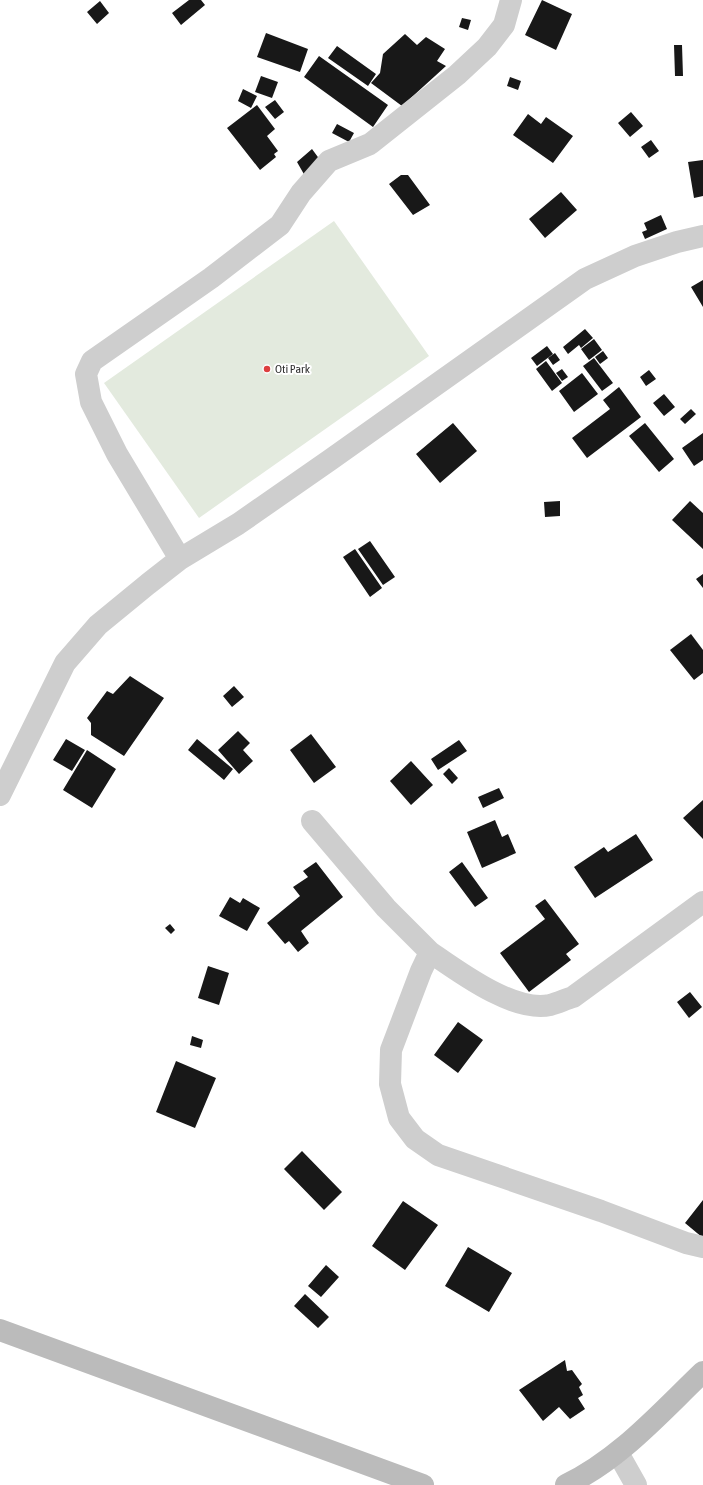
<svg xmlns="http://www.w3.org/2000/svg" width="703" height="1485" viewBox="0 0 703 1485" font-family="'Asap Condensed',sans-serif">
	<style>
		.green { fill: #e3eade }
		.building { fill: #181818 }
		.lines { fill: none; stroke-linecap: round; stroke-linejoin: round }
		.street { stroke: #cecece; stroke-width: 22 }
		.secondary { stroke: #bbb; stroke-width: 22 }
		.poi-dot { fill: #dd3f3f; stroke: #fff; stroke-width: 1.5 }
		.labels { text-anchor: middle; stroke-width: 4; stroke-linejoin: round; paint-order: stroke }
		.poi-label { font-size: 12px; fill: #313131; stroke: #fff; text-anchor: start }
	</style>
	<rect width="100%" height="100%" fill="#fff"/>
	<!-- green -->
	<path class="green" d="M334,221L429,356L199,518L104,383Z"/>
	<!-- building -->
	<path class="building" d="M189,0H201L205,5L181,25L172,13Z
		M542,0L572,14L556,50L525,35Z
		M100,1L109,13L97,24L87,12Z
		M462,18L471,20L468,30L459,27Z
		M266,33L308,49L300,72L257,57Z
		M405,34L417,45L426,37L445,49L437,61L446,66L402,106L371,83L380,73L383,54Z
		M674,45H682L683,76H675Z
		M337,46L376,74L368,86L328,58Z
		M319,56L388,105L373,127L304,77Z
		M261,76L278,82L272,98L255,92Z
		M510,77L521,81L518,90L507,86Z
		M243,89L257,96L251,108L238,101Z
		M275,100L284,112L275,119L265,107Z
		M257,105L275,129L267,136L278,151L274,154L276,157L260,170L227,128Z
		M631,112L643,126L630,137L618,123Z
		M528,114L541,124L546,117L573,136L553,163L513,135Z
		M337,124L354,133L349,142L332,133Z
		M651,140L659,151L649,158L641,147Z
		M312,149L323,164L305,176L297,162Z
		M703,160V196L694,198L688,162Z
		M401,175H408L430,205L413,215L389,184Z
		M561,192L577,210L545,238L529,219Z
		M661,215L667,229L645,239L642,232L647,230L644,223Z
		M703,280V307L691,287Z
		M585,329L593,338L581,348L579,345L568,354L563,347Z
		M594,339L602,350L589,360L581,349Z
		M547,346L553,354L537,366L531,358Z
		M603,351L608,358L600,364L595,357Z
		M555,353L560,360L553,365L548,358Z
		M594,358L613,383L602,391L583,366Z
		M546,361L562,383L552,391L536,369Z
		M562,369L568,377L562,381L556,373Z
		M649,370L656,379L646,386L640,377Z
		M582,373L598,394L574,412L559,391Z
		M619,387L641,417L587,458L572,438L610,409L603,400Z
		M664,394L675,407L664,416L653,403Z
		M691,409L696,414L685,424L680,419Z
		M453,423L477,451L440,483L416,454Z
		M645,423L674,459L659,472L629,436Z
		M703,433V460L694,466L682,448Z
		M560,501V516L545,517L544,502Z
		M690,501L703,513V549L672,520Z
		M370,541L395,577L383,585L358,549Z
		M355,549L382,588L370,597L343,557Z
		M703,574V588L696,579Z
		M691,634L703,650V673L694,680L670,650Z
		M130,676L164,698L124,756L91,735V723L87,718L107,691L113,694Z
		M234,686L244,697L232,707L223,696Z
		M238,731L250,743L243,750L253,761L239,774L218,750Z
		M311,734L336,767L314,783L290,750Z
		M66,739L85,750L72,771L53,760Z
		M197,739L233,769L224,780L188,750Z
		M459,740L467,751L438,770L431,759Z
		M87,750L116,769L92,808L63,790Z
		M411,761L433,785L411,805L390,781Z
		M449,768L458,778L452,784L443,774Z
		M499,788L504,798L483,808L478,797Z
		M703,800V839L683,818Z
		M495,820L502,837L508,834L516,853L482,868L467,832Z
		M636,834L653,860L595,898L574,867L604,847L608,852Z
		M316,862L343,897L301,931L309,943L298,952L289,941L285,944L267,923L300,896L293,887L308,877L303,871Z
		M462,862L488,898L475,907L449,872Z
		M230,897L240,903L243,898L260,908L247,931L219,916Z
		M545,899L579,944L566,954L571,960L529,992L500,953L545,919L535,906Z
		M170,924L175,930L171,934L165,928Z
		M208,966L229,973L219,1005L198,998Z
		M690,992L702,1007L689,1018L677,1002Z
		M458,1022L483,1040L458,1073L434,1055Z
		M192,1036L203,1040L201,1048L190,1045Z
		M176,1061L216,1078L195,1128L156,1112Z
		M302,1151L342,1192L324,1210L284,1169Z
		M703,1200V1238L685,1223Z
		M403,1201L438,1225L405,1270L372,1246Z
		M468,1247L512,1273L489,1312L445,1286Z
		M326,1265L339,1277L321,1297L308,1286Z
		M305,1294L329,1317L318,1328L294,1306Z
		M565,1360L567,1371L572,1370L582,1384L579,1387L583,1395L578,1398L585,1409L570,1419L559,1407L543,1421L519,1390Z"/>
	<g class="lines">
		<!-- street -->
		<path class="street" d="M180,559L117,454L91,402L86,374L92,361L211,278L280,225L301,193L329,161L370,144L457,75L487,47L504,25L511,0
			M0,795L65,663L98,625L148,584L180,559L238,524L330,460L585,279L635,256L677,242L703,236
			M312,821L386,908L430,952L421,971L391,1050L390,1084L399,1118L415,1139L438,1155L601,1211L686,1243L703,1247
			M430,952C459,972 514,1013 550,1005C558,1003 566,999 573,997L703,902
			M618,1453L636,1485"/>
		<!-- secondary -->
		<path class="secondary" d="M0,1330L423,1485
			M566,1485C620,1459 660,1413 703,1372"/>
	</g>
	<!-- markers -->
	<circle class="poi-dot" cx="267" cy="369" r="4"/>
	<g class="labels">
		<!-- poi labels -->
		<g class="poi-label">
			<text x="275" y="373">Oti Park</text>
		</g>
	</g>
</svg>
